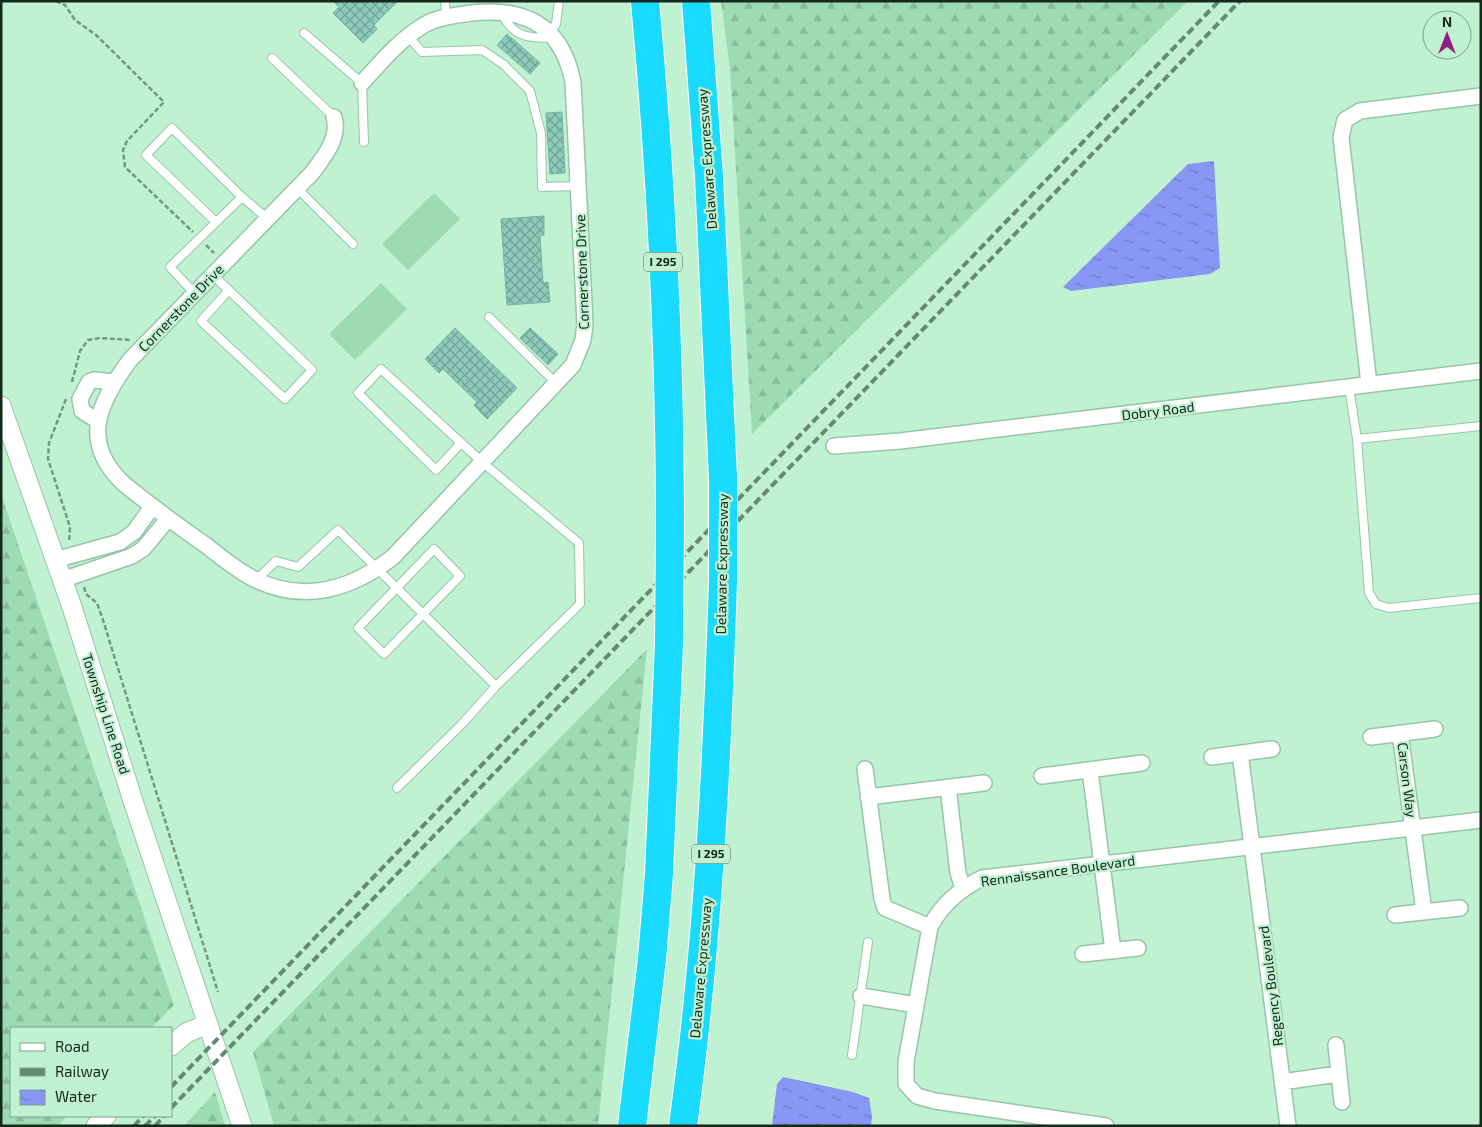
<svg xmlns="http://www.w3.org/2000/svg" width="1482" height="1127" viewBox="0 0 1482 1127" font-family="'Exo 2',sans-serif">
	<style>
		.forest { fill: url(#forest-firs) }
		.pitch { fill: #9ddbb3 }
		.water { fill: url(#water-ripples) }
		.building { fill: url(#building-cross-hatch); stroke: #76b3a3 }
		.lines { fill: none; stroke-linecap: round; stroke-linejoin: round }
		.service-casing { stroke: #96c6a7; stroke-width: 10 }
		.minor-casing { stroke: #96c6a7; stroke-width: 18 }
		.tertiary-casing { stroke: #96c6a7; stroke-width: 21 }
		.motorway-casing { stroke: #fff; stroke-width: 30 }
		.path { stroke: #739780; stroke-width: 2.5; stroke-dasharray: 5 2.5; stroke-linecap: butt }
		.service { stroke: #fff; stroke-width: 8 }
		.minor { stroke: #fff; stroke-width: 15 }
		.tertiary { stroke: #fff; stroke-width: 19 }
		.motorway { stroke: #1adafe; stroke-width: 28 }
		.rail { stroke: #678872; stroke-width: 4; stroke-dasharray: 8 4; stroke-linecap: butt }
		.motorway-bridge-casing { stroke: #fff; stroke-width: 30; stroke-linecap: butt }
		.motorway-bridge { stroke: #1adafe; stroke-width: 28 }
		.labels { text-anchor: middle; stroke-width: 4.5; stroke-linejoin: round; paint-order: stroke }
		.shield { fill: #c0f2d1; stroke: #486552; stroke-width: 1 }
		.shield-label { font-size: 12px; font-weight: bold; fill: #15281c }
		.street-label { font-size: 14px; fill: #15281c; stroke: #c0f2d1 }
	</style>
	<defs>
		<pattern id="forest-firs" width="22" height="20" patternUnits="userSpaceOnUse" patternTransform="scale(1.25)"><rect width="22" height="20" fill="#9ddbb3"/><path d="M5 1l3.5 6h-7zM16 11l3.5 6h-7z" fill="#86bc99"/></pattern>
		<pattern id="water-ripples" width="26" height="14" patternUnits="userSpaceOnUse" patternTransform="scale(1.25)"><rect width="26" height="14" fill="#8896f4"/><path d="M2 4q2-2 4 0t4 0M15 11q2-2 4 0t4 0" fill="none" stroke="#6e7ac5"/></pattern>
		<pattern id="building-cross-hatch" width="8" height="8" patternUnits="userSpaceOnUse" patternTransform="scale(1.25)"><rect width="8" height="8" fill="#8ccab9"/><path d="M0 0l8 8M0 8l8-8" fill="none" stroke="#71a496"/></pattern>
	</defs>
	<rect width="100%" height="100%" fill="#c0f2d1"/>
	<!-- forest -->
	<path class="forest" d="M721,1H1188L752,434L730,69Z
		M1,494L174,1005L151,1028H11V1116H67L58,1126H1Z
		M647,649L598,1126H274L253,1052Z
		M215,1092L225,1126H184Z"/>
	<!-- pitch -->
	<path class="pitch" d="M434,193L460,219L408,270L382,244Z
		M381,283L407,309L355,360L329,334Z"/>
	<!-- water -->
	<path class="water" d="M1214,161L1220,268L1210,274L1071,291L1063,287L1188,164Z
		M783,1077L853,1092L869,1098L872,1116L871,1126H772L777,1084Z"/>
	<!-- building -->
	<path class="building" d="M333,1H398L374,25L377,29L363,43L333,13L339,7Z
		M507,34L540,63L530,74L497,45Z
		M562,112L565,173L550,174L546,113Z
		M544,216V235L540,236L543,283L548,282L550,302L507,305L501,219Z
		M455,328L517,388L487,419L474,405L477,402L443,369L439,373L425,359Z
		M530,328L558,354L548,365L520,338Z"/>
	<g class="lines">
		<defs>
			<path id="service" d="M445,1L446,18
				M501,12C513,37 526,38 552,38
				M550,32L556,24L559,1
				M304,33L362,83L364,142
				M408,36L422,52L482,50L503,64L530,91L541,133L542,187L579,186
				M272,58L334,117
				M298,189L353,244
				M216,222L146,155L172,128L242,197
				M213,275L312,370L285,399L201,321L229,290
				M195,294L170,267L242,197L268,219
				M489,317L557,384
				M1349,387L1357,439L1481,426
				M1357,439L1369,593L1376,604L1389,608L1481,598
				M434,549L460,576L384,654L358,628Z
				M256,580L276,561L298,567L338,530L496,686L580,604L579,543L482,462L381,369L358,393L436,470L461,443
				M397,788L462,724L496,686
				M852,1055L868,942"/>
			<path id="minor" d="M334,117C340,138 324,157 312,173L130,360C99,402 79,442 124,484C150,505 177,525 204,544C220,556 236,570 254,579C304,604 352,589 393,557L573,365L583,340L585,324L573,82C562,27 527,7 472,13C457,15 438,17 424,25C399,40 381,62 362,83
				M1369,384L1341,137L1345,120L1360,111L1481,96
				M98,421L82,411L80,399L89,382L94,380L114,382
				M834,446L900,441L1481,371
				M55,560L120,542L134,532L152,507
				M62,580L132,556L143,549L168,519
				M1400,733L1424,912
				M1371,737L1435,729
				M1240,753L1288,1126
				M1212,757L1272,749
				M865,769L882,899L885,908L930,927
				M1090,770L1113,951
				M1042,776L1142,763
				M948,787L958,873L963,888
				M868,797L984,783
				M1395,915L1460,908
				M1083,954L1138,948
				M861,996L916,1005
				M1336,1045L1342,1102
				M1282,1082L1338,1074
				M1106,1126L935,1101L917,1096L906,1084V1062L930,927C942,904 959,890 982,878L1481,820"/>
			<path id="tertiary" d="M1,406L72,607L133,801L242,1126
				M171,1046L186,1033L208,1024
				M96,1126L106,1116"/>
			<path id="motorway" d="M645,1C661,174 670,349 670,523
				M696,1L709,176L723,478
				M632,1126L652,959L659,874L669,644
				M683,1126C708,945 717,764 723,581"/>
		</defs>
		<!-- service casing -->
		<use href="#service" class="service-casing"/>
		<!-- minor casing -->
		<use href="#minor" class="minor-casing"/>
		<!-- tertiary casing -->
		<use href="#tertiary" class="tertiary-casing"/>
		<!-- motorway casing -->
		<use href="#motorway" class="motorway-casing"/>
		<!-- path -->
		<path class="path" d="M56,1L65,5L75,20L96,35L164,102L127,141L123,150L125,167L193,232
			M206,245L214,253
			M72,382L80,351L88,340L100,338L131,340
			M66,399L49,443L48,459L70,527L69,542
			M84,587L86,594L97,603L103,620L218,992"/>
		<!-- service -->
		<use href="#service" class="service"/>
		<!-- minor -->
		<use href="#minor" class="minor"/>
		<!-- tertiary -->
		<use href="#tertiary" class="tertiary"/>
		<!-- motorway -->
		<use href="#motorway" class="motorway"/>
		<!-- rail -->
		<path class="rail" d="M171,1087L1219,1
			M171,1108L1240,1
			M134,1126L143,1116
			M145,1126L155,1116
			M155,1126L164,1116"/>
		<defs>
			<path id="motorway-bridge" d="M723,478V581
				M669,644L670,523"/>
		</defs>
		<!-- motorway-bridge casing -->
		<use href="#motorway-bridge" class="motorway-bridge-casing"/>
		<!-- motorway-bridge -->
		<use href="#motorway-bridge" class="motorway-bridge"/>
	</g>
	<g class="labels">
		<!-- shield labels -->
		<g class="shield">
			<rect x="644" y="252.5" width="38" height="19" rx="4"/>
			<rect x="692" y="844.5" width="38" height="19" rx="4"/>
		</g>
		<g class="shield-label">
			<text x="663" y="266">I 295</text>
			<text x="711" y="858">I 295</text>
		</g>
		<!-- street labels -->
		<g class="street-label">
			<text transform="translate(707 159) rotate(-94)" y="5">Delaware Expressway</text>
			<text transform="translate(582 272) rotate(-92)" y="5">Cornerstone Drive</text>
			<text transform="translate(181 308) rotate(-46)" y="5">Cornerstone Drive</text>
			<text transform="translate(1158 411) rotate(-7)" y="5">Dobry Road</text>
			<text transform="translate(722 564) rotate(-89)" y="5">Delaware Expressway</text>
			<text transform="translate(106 714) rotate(72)" y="5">Township Line Road</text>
			<text transform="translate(1407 780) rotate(83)" y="5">Carson Way</text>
			<text transform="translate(1058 871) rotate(-8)" y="5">Rennaissance Boulevard</text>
			<text transform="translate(701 968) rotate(-85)" y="5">Delaware Expressway</text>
			<text transform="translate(1271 986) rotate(-97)" y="5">Regency Boulevard</text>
		</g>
	</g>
	<!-- border -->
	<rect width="1482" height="1127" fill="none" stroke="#15281c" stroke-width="5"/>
	<!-- legend -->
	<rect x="10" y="1027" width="162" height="90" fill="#c0f2d1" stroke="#7ca189"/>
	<rect x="20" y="1043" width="25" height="8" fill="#ffffff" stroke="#7ca189"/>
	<text x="55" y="1052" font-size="15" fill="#15281c">Road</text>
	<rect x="20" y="1068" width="25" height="8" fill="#678872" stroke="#7ca189"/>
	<text x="55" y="1077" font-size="15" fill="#15281c">Railway</text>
	<rect x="20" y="1090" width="25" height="15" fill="url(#water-ripples)" stroke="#7ca189"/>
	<text x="55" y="1102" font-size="15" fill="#15281c">Water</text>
	<!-- north arrow -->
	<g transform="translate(1447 35)"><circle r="24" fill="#c0f2d1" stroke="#7ca189"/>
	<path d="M0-4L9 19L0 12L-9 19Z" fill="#93207f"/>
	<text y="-8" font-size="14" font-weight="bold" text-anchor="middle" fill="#15281c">N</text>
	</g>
</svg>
